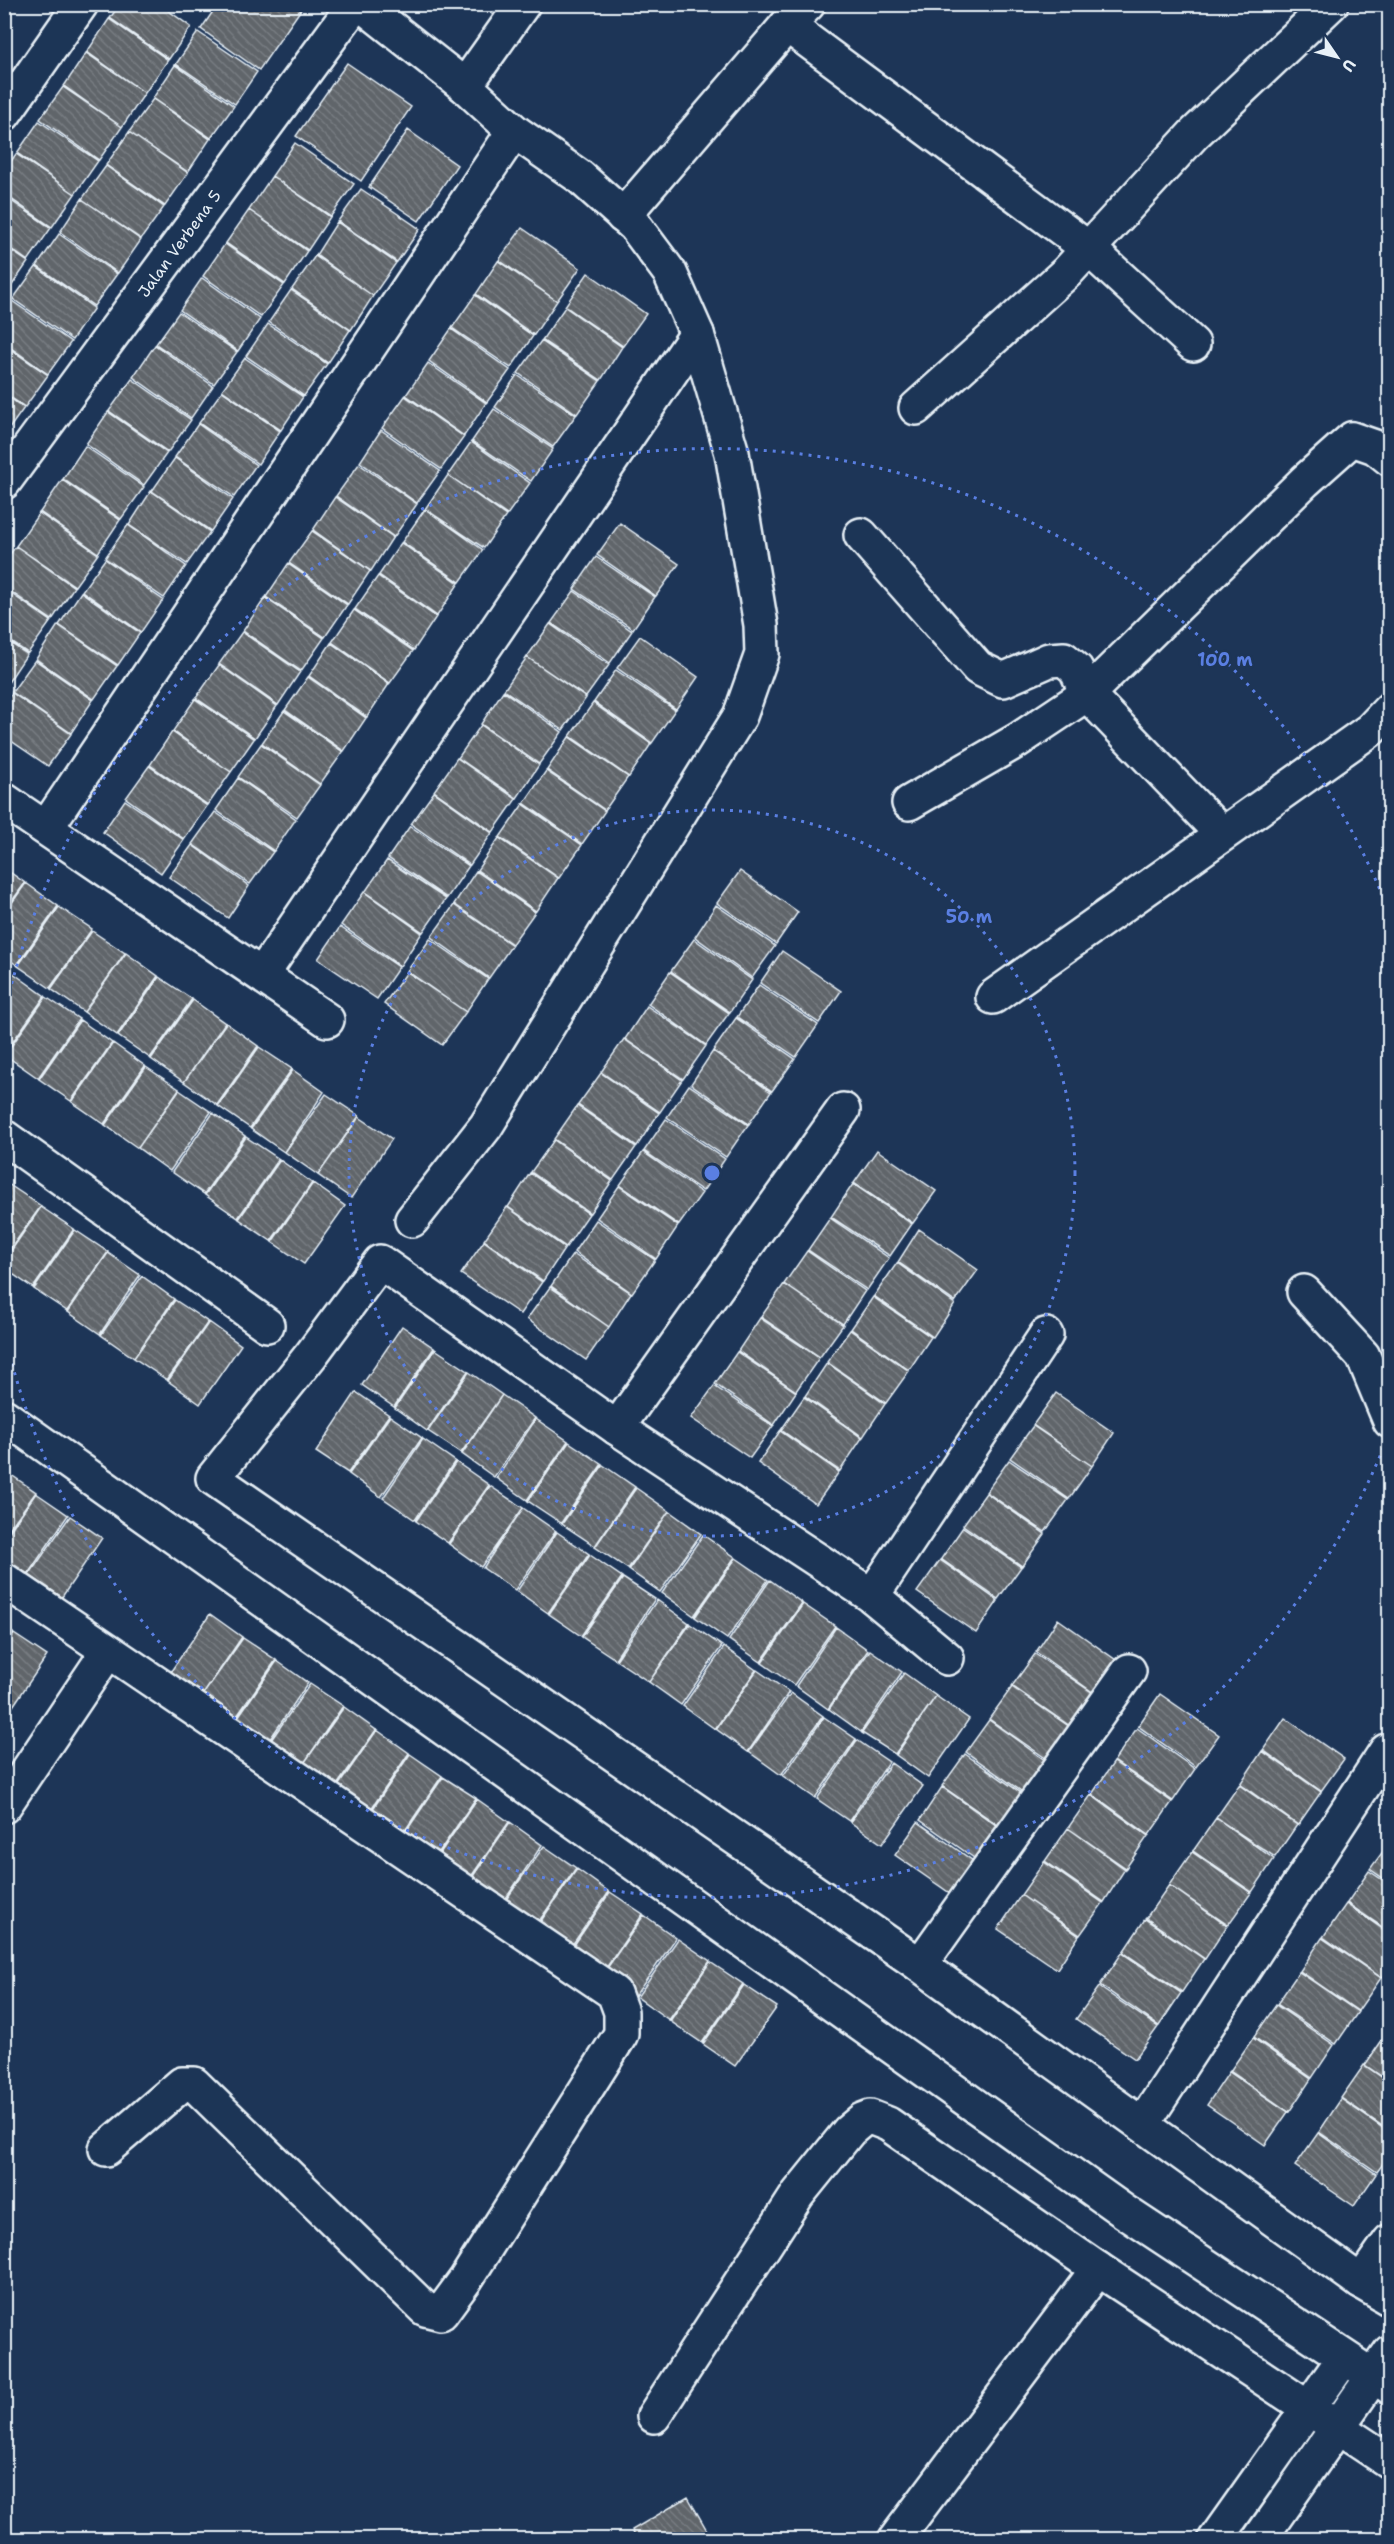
<svg xmlns="http://www.w3.org/2000/svg" width="1394" height="2544" viewBox="0 0 1394 2544" font-family="'Shantell Sans',sans-serif">
	<style>
		.building { fill: url(#building-back-hatch); stroke: #e8f1f8; stroke-width: 1.5 }
		.lines { fill: none; stroke-linecap: round; stroke-linejoin: round }
		.minor-casing { stroke: #e8f1f8; stroke-width: 38 }
		.minor { stroke: #1d3557; stroke-width: 33 }
		.ring { fill: none; stroke: #5a7fe2; stroke-width: 3; stroke-dasharray: 3 6 }
		.labels { text-anchor: middle; stroke-width: 4.5; stroke-linejoin: round; paint-order: stroke }
		.street-label { font-size: 16px; fill: #e8f1f8; stroke: #1d3557 }
		.centre { fill: #5a7fe2; stroke: #1d3557; stroke-width: 3 }
		.ring-label { font-size: 18px; text-anchor: middle; font-weight: bold; fill: #5a7fe2; stroke: #1d3557; stroke-width: 4.5; stroke-linejoin: round; paint-order: stroke }
	</style>
	<defs>
		<pattern id="building-back-hatch" width="6" height="6" patternUnits="userSpaceOnUse" patternTransform="scale(1.5)"><rect width="6" height="6" fill="#60656b"/><path d="M-1 5l2 2M0 0l6 6M5-1l2 2" fill="none" stroke="#777c81"/></pattern>
	</defs>
	<rect width="100%" height="100%" fill="#1d3557"/>
	<filter id="ink" filterUnits="userSpaceOnUse"><feTurbulence type="fractalNoise" baseFrequency=".0167" numOctaves="2"/><feDisplacementMap in="SourceGraphic" scale="12" xChannelSelector="R" yChannelSelector="G"/><feConvolveMatrix kernelMatrix="1 2 1 2 8 2 1 2 1" color-interpolation-filters="sRGB"/></filter>
	<g filter="url(#ink)">
		<!-- building -->
		<path class="building" d="M120,4H159L191,27L169,59L110,18Z
			M218,4H304V5L259,70L201,29Z
			M109,19L168,60L145,93L87,52Z
			M198,32L257,72L235,104L176,64Z
			M86,53L145,93L122,127L64,86Z
			M347,63L411,107L361,181L296,136Z
			M175,65L234,106L211,138L153,98Z
			M63,87L122,127L99,160L40,119Z
			M153,99L210,139L188,172L129,132Z
			M39,121L98,161L75,194L17,153Z
			M408,130L457,165L419,221L369,187Z
			M129,132L188,173L165,206L106,165Z
			M295,143L354,184L331,216L272,176Z
			M16,154L75,194L52,227L4,194V171Z
			M106,166L164,207L141,239L82,199Z
			M272,176L330,217L308,250L249,210Z
			M361,189L420,229L397,262L338,221Z
			M4,196L51,228L28,261L4,244Z
			M82,199L141,240L118,273L60,232Z
			M249,210L307,251L285,284L226,243Z
			M337,222L396,263L373,296L316,255Z
			M522,228L580,268L557,301L499,260Z
			M59,234L117,274L94,306L37,266Z
			M225,244L284,285L261,317L203,276Z
			M4,246L28,262L6,294L4,293Z
			M315,256L373,296L351,330L292,289Z
			M498,261L557,301L534,335L476,294Z
			M36,267L94,308L72,340L13,299Z
			M588,273L646,314L623,346L565,306Z
			M202,278L260,319L238,351L180,310Z
			M291,290L350,330L328,363L269,322Z
			M475,295L533,336L511,368L452,328Z
			M12,301L71,342L48,374L4,343V312Z
			M565,307L622,347L601,380L542,340Z
			M179,312L237,352L214,384L156,344Z
			M268,324L327,364L304,396L246,356Z
			M451,329L510,370L487,402L429,361Z
			M541,341L600,381L577,414L518,373Z
			M4,345L48,375L25,407L4,393Z
			M155,345L213,386L191,418L133,377Z
			M245,358L303,397L281,430L222,390Z
			M428,363L486,403L464,436L406,395Z
			M517,375L576,415L553,447L495,407Z
			M132,379L191,420L168,452L109,411Z
			M222,391L280,431L258,464L199,423Z
			M4,394L24,408L4,436Z
			M405,396L464,437L441,469L382,428Z
			M494,409L553,449L531,481L472,441Z
			M108,412L167,453L144,485L86,444Z
			M198,424L256,465L234,497L175,457Z
			M381,430L440,471L417,503L360,462Z
			M471,442L530,483L507,515L448,475Z
			M85,446L144,487L121,519L63,479Z
			M175,458L233,499L211,531L152,491Z
			M359,464L417,504L394,537L336,496Z
			M448,475L506,516L484,548L425,509Z
			M62,480L120,520L98,553L40,512Z
			M151,491L210,532L187,564L129,525Z
			M335,497L393,537L371,571L313,530Z
			M425,509L483,550L460,582L402,542Z
			M39,513L98,554L75,586L16,546Z
			M620,523L679,564L656,596L597,555Z
			M128,525L186,566L164,598L105,558Z
			M312,531L370,571L348,604L289,563Z
			M401,543L459,583L437,616L379,575Z
			M16,546L74,587L52,620L4,587V562Z
			M596,557L655,597L633,629L574,589Z
			M105,559L163,600L141,632L82,591Z
			M288,564L347,605L325,637L266,597Z
			M378,576L436,617L414,650L355,609Z
			M4,589L51,621L28,653L4,637Z
			M574,591L632,631L610,663L551,623Z
			M81,592L140,633L118,665L59,625Z
			M265,598L324,638L301,671L243,631Z
			M354,610L413,651L390,683L332,642Z
			M550,624L609,665L586,697L527,657Z
			M58,625L117,666L94,699L36,659Z
			M242,632L300,672L278,705L219,664Z
			M640,636L698,677L676,709L617,668Z
			M4,639L27,654L5,687H4Z
			M331,643L389,684L367,717L309,676Z
			M527,657L586,698L563,730L504,690Z
			M35,660L93,700L71,733L12,692Z
			M219,665L277,706L255,738L196,698Z
			M616,670L675,710L652,743L594,702Z
			M308,677L366,718L344,751L285,710Z
			M503,691L562,732L539,764L481,724Z
			M12,693L71,734L48,766L4,736V704Z
			M195,699L254,739L231,772L173,731Z
			M593,703L651,744L629,777L570,736Z
			M284,711L343,752L320,784L262,743Z
			M481,725L539,765L517,798L458,758Z
			M172,732L231,772L208,805L150,765Z
			M569,737L628,777L605,810L547,770Z
			M261,744L320,785L297,817L238,777Z
			M457,758L516,799L493,832L434,791Z
			M149,766L207,806L184,839L126,798Z
			M546,771L605,811L582,844L524,803Z
			M238,778L296,819L274,851L216,810Z
			M434,792L492,833L470,865L411,824Z
			M125,800L184,840L161,873L103,832Z
			M523,804L582,845L559,878L500,837Z
			M215,812L273,852L250,884L192,844Z
			M410,826L469,866L447,898L388,858Z
			M499,838L558,878L536,911L477,870Z
			M192,845L249,886L228,918L169,877Z
			M387,860L446,899L423,932L365,892Z
			M4,868L25,883L4,912Z
			M476,871L535,912L512,944L454,904Z
			M740,871L798,912L776,944L717,903Z
			M26,883L58,906L17,965L4,956V914Z
			M364,892L422,933L400,966L341,925Z
			M454,905L512,945L489,978L431,937Z
			M716,905L775,946L752,978L695,937Z
			M59,907L92,929L50,988L18,966Z
			M340,927L399,967L377,999L318,959Z
			M92,931L125,953L84,1012L51,989Z
			M430,939L488,979L466,1012L407,971Z
			M694,939L752,980L730,1012L671,971Z
			M782,951L841,991L819,1023L760,983Z
			M126,953L158,976L117,1035L84,1012Z
			M4,967L12,973L4,984Z
			M407,972L466,1012L442,1045L384,1004Z
			M670,972L729,1013L706,1045L648,1004Z
			M13,973L45,996L4,1054V985Z
			M159,977L192,999L150,1058L118,1036Z
			M759,985L818,1025L796,1057L737,1017Z
			M46,997L79,1019L38,1078L5,1055Z
			M193,1000L225,1023L184,1082L151,1059Z
			M647,1006L706,1046L683,1079L625,1039Z
			M736,1018L795,1059L772,1091L713,1051Z
			M80,1020L112,1043L71,1101L39,1079Z
			M226,1023L258,1046L217,1105L184,1082Z
			M624,1039L682,1080L660,1112L601,1072Z
			M113,1043L145,1066L104,1124L72,1102Z
			M259,1047L292,1069L250,1128L218,1106Z
			M713,1051L771,1092L749,1124L691,1084Z
			M146,1067L179,1089L138,1148L105,1125Z
			M293,1070L324,1092L284,1152L251,1129Z
			M601,1073L659,1113L637,1146L578,1105Z
			M689,1085L748,1125L726,1157L667,1117Z
			M179,1090L211,1112L170,1171L138,1148Z
			M326,1094L359,1116L318,1175L285,1152Z
			M577,1106L636,1147L613,1180L554,1139Z
			M213,1113L245,1136L204,1194L172,1172Z
			M359,1117L392,1139L351,1198L318,1175Z
			M666,1119L725,1159L703,1191L644,1151Z
			M246,1137L279,1159L238,1218L205,1195Z
			M554,1140L612,1181L590,1213L531,1172Z
			M877,1150L936,1191L913,1223L854,1183Z
			M643,1152L702,1193L679,1225L620,1185Z
			M280,1160L312,1183L271,1241L239,1219Z
			M530,1173L589,1214L566,1247L508,1207Z
			M313,1183L345,1206L304,1264L272,1242Z
			M8,1184L41,1206L4,1258V1189Z
			M853,1184L912,1224L890,1256L831,1217Z
			M619,1186L678,1226L656,1259L597,1218Z
			M41,1207L74,1229L33,1288L4,1268V1261Z
			M507,1207L565,1248L543,1281L484,1240Z
			M830,1218L889,1258L867,1290L808,1250Z
			M596,1220L655,1260L632,1293L574,1252Z
			M919,1229L978,1270L955,1302L898,1262Z
			M75,1230L108,1252L67,1311L34,1289Z
			M484,1241L542,1282L520,1314L461,1274Z
			M807,1251L865,1291L843,1324L784,1284Z
			M108,1253L140,1275L100,1334L68,1312Z
			M573,1254L631,1293L609,1327L551,1286Z
			M897,1263L955,1304L933,1337L874,1296Z
			M142,1276L174,1299L134,1358L101,1335Z
			M784,1284L843,1325L820,1357L761,1317Z
			M550,1287L609,1327L586,1360L527,1319Z
			M873,1297L931,1337L909,1370L851,1329Z
			M175,1300L208,1322L167,1380L134,1358Z
			M760,1318L819,1358L796,1391L738,1351Z
			M209,1322L241,1345L200,1404L168,1381Z
			M402,1326L434,1348L394,1407L362,1385Z
			M850,1330L909,1371L886,1403L827,1362Z
			M435,1349L468,1371L427,1431L395,1408Z
			M737,1352L796,1392L774,1425L715,1384Z
			M827,1363L885,1404L863,1437L805,1396Z
			M469,1372L502,1395L461,1453L428,1431Z
			M714,1386L773,1426L750,1458L691,1418Z
			M356,1392L389,1415L348,1473L316,1452Z
			M1056,1393L1114,1433L1092,1466L1033,1425Z
			M502,1395L535,1418L494,1477L462,1454Z
			M804,1397L862,1438L840,1471L781,1430Z
			M390,1416L422,1438L381,1497L349,1474Z
			M536,1419L568,1441L527,1500L496,1478Z
			M1033,1426L1092,1466L1069,1499L1010,1458Z
			M780,1431L839,1472L816,1504L758,1463Z
			M423,1439L455,1461L415,1520L383,1498Z
			M569,1442L602,1464L561,1523L528,1501Z
			M1009,1460L1068,1500L1045,1532L986,1492Z
			M456,1462L489,1485L448,1543L416,1521Z
			M603,1465L635,1487L595,1546L562,1524Z
			M4,1470L36,1492L4,1536Z
			M490,1486L523,1508L481,1567L449,1544Z
			M636,1488L669,1511L628,1569L595,1547Z
			M36,1493L68,1515L28,1574L4,1558V1539Z
			M986,1493L1045,1534L1022,1566L963,1525Z
			M523,1508L556,1531L515,1590L483,1568Z
			M669,1511L701,1534L660,1592L629,1570Z
			M70,1516L102,1538L62,1597L29,1575Z
			M963,1527L1021,1567L998,1599L941,1559Z
			M557,1532L589,1554L548,1613L517,1591Z
			M703,1535L735,1557L694,1616L662,1593Z
			M590,1555L622,1577L581,1636L549,1614Z
			M736,1558L768,1580L727,1639L695,1617Z
			M940,1560L998,1601L976,1633L917,1592Z
			M623,1578L655,1599L615,1659L582,1637Z
			M770,1580L802,1603L761,1662L729,1640Z
			M657,1600L689,1623L649,1682L616,1660Z
			M803,1604L835,1626L794,1685L762,1663Z
			M210,1614L242,1637L202,1696L169,1674Z
			M1058,1619L1116,1660L1094,1693L1036,1652Z
			M690,1624L722,1646L681,1705L649,1682Z
			M4,1627L13,1633L4,1646Z
			M836,1627L868,1650L828,1709L796,1686Z
			M14,1634L47,1656L7,1715L4,1714V1649Z
			M243,1638L276,1660L235,1719L202,1696Z
			M724,1647L756,1670L715,1729L683,1706Z
			M870,1650L902,1672L861,1732L829,1709Z
			M1035,1654L1093,1693L1070,1726L1012,1686Z
			M277,1661L308,1683L268,1742L236,1720Z
			M757,1670L789,1692L748,1752L716,1729Z
			M904,1673L936,1696L895,1754L862,1733Z
			M310,1684L343,1706L302,1766L269,1743Z
			M1012,1687L1070,1727L1047,1759L989,1719Z
			M791,1693L823,1716L781,1775L749,1752Z
			M1160,1694L1219,1735L1196,1767L1138,1726Z
			M936,1696L969,1719L928,1778L896,1755Z
			M344,1707L376,1730L335,1788L302,1766Z
			M824,1717L856,1739L815,1798L783,1776Z
			M1285,1718L1344,1759L1321,1791L1263,1750Z
			M989,1720L1046,1761L1024,1793L966,1752Z
			M1137,1728L1195,1769L1173,1801L1114,1761Z
			M377,1730L409,1753L369,1812L336,1789Z
			M857,1740L889,1762L849,1821L817,1799Z
			M1262,1751L1321,1792L1298,1825L1240,1784Z
			M410,1754L442,1776L402,1835L370,1813Z
			M965,1754L1024,1795L1001,1827L942,1786Z
			M1114,1762L1172,1802L1149,1835L1092,1794Z
			M891,1763L923,1786L882,1844L850,1822Z
			M443,1777L476,1798L435,1858L403,1836Z
			M1239,1785L1297,1825L1275,1857L1216,1818Z
			M942,1787L1000,1828L977,1860L920,1820Z
			M1091,1795L1148,1836L1126,1868L1068,1828Z
			M477,1799L509,1822L468,1881L436,1859Z
			M1216,1818L1274,1859L1252,1892L1193,1851Z
			M510,1822L542,1845L502,1904L469,1882Z
			M918,1822L976,1863L954,1896L895,1855Z
			M1068,1828L1125,1869L1104,1902L1045,1861Z
			M1390,1842V1883L1370,1869Z
			M544,1846L576,1868L535,1927L503,1904Z
			M1192,1852L1251,1893L1228,1925L1169,1885Z
			M1044,1862L1103,1903L1080,1935L1021,1895Z
			M577,1869L609,1892L568,1951L536,1928Z
			M1369,1871L1390,1885V1932L1347,1903Z
			M1169,1885L1227,1926L1205,1959L1146,1918Z
			M610,1892L643,1914L602,1974L570,1951Z
			M1021,1895L1079,1936L1057,1969L998,1929Z
			M1346,1904L1390,1934V1966L1382,1978L1323,1937Z
			M644,1915L676,1938L635,1996L603,1974Z
			M1145,1919L1204,1959L1182,1992L1123,1952Z
			M1322,1938L1381,1978L1358,2011L1300,1971Z
			M678,1939L710,1961L669,2020L637,1997Z
			M1122,1953L1181,1993L1159,2026L1100,1985Z
			M710,1962L743,1984L702,2043L670,2021Z
			M1299,1972L1358,2012L1336,2044L1277,2004Z
			M744,1985L777,2007L735,2066L703,2044Z
			M1099,1987L1158,2027L1135,2059L1076,2019Z
			M1276,2005L1334,2045L1312,2078L1254,2037Z
			M1387,2033L1390,2034V2082L1365,2065Z
			M1253,2038L1311,2079L1289,2112L1230,2071Z
			M1364,2065L1390,2083V2131L1341,2098Z
			M1229,2072L1288,2112L1265,2145L1207,2105Z
			M1341,2099L1390,2133V2154L1377,2172L1319,2132Z
			M1318,2133L1376,2174L1354,2206L1295,2166Z
			M688,2497L709,2534L699,2540H637L632,2530Z"/>
		<g class="lines">
			<defs>
				<g id="minor">
					<path d="M361,4L465,86L514,131L580,177L635,226L670,273L697,334L732,453L761,625L762,654L740,716L486,1126L412,1220"/>
					<path d="M787,25L1089,249L1193,344"/>
					<path d="M465,86L523,4"/>
					<path d="M4,114L81,4"/>
					<path d="M623,216L787,25L808,4"/>
					<path d="M916,408L1067,272L1194,134L1331,4"/>
					<path id="s1" d="M4,482L355,4"/>
					<path d="M861,535L978,668L1003,680L1049,660L1064,659L1076,669L1087,694L1221,833"/>
					<path d="M4,800L327,1020"/>
					<path d="M909,803L1018,740L1087,694L1305,481L1352,439L1375,447L1390,459"/>
					<path d="M46,828L514,131"/>
					<path d="M262,975L697,334"/>
					<path d="M993,997L1370,730L1390,709"/>
					<path d="M4,1137L267,1325"/>
					<path d="M1304,1292L1363,1356L1390,1421"/>
					<path d="M4,1416L1122,2210L1390,2387"/>
					<path d="M617,1428L843,1110"/>
					<path d="M4,1580L614,1993L621,2012V2034L466,2279L441,2313L425,2309L194,2084H182L106,2149"/>
					<path d="M872,1596L1046,1335"/>
					<path d="M947,1658L872,1596L617,1428L380,1262L311,1355L213,1478L920,1965L1361,2282L1390,2299"/>
					<path d="M4,1806L108,1651"/>
					<path d="M920,1965L1129,1671"/>
					<path d="M1143,2124L1386,1751"/>
					<path d="M1361,2282L1390,2241"/>
					<path d="M654,2416L798,2194L849,2131L862,2120L870,2117L888,2124L1098,2269L1390,2462"/>
					<path d="M895,2540L1098,2269"/>
					<path d="M1215,2540L1344,2358"/>
					<path d="M1259,2540L1390,2352"/>
				</g>
			</defs>
			<!-- minor casing -->
			<use href="#minor" class="minor-casing"/>
			<!-- minor -->
			<use href="#minor" class="minor"/>
		</g>
	</g>
	<!-- distance rings -->
	<g class="ring">
		<circle cx="712" cy="1173" r="363"/>
		<path d="M1387 1439A726 726 0 0 1 5 1336M5 1010A726 726 0 0 1 1387 907"/>
	</g>
	<g class="labels">
		<!-- street labels -->
		<g class="street-label">
			<text dy="6" stroke="none"><textPath href="#s1" startOffset="296">Jalan Verbena 5</textPath></text>
		</g>
	</g>
	<circle cx="712" cy="1173" r="9" class="centre"/>
	<g class="ring-label">
		<text x="1225" y="666">100 m</text>
		<text x="969" y="923">50 m</text>
	</g>
	<!-- margin -->
	<rect width="1394" height="2544" fill="none" stroke="#1d3557" stroke-width="24"/>
	<rect x="12" y="12" width="1370" height="2520" fill="none" stroke="#e8f1f8" stroke-width="2" filter="url(#ink)"/>
	<!-- north arrow -->
	<g transform="translate(1337 57) rotate(125)" stroke="#1d3557" stroke-width="4.5" paint-order="stroke">
	<path d="M0-4.5L10 22L0 15L-10 22Z" fill="#e8f1f8"/>
	<text y="-9" font-size="16" font-weight="bold" text-anchor="middle" fill="#e8f1f8">U</text>
	</g>
</svg>
